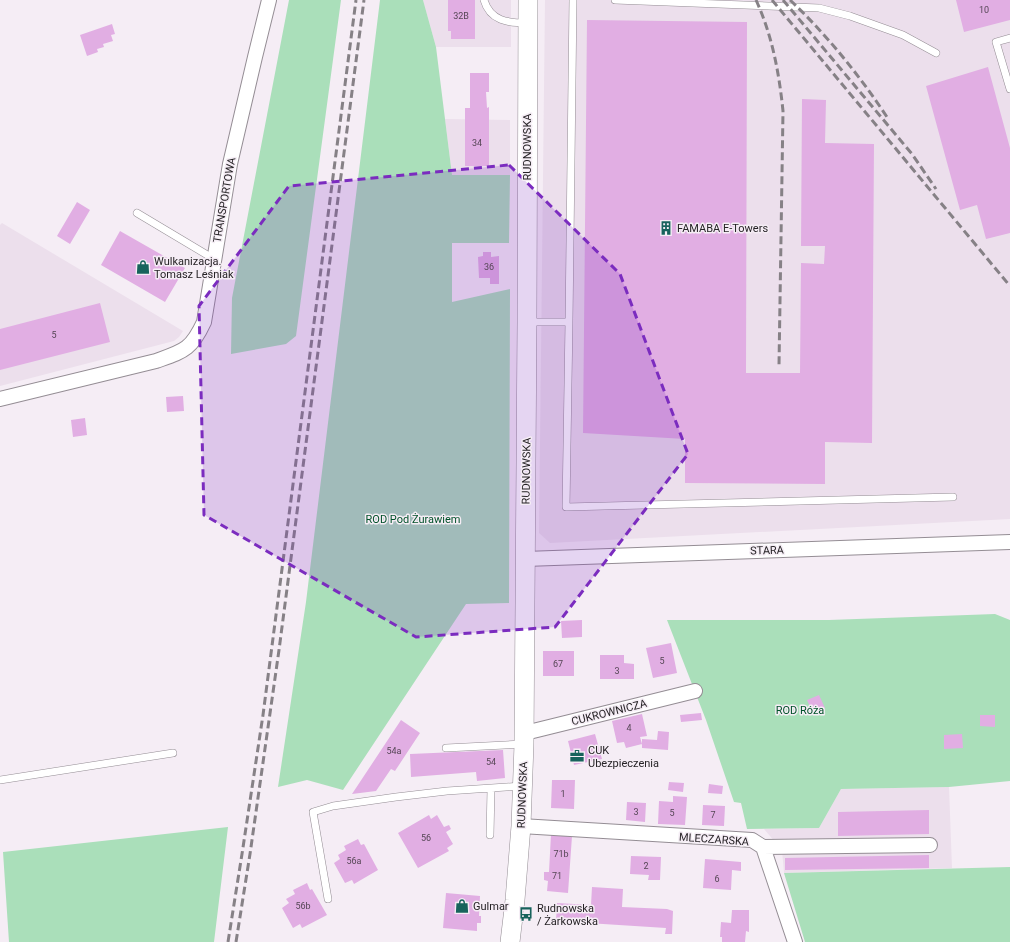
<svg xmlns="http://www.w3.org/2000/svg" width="1010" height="942" viewBox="0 0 1010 942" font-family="Roboto,sans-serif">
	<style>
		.built { fill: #ecdfec }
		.green { fill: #aadfba }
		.building { fill: #e1aee3 }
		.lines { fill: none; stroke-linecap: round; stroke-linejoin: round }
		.service-casing { stroke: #948d94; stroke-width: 8 }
		.minor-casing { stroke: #948d94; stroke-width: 16 }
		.secondary-casing { stroke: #948d94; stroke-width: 20 }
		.service { stroke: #fff; stroke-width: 7 }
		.minor { stroke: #fff; stroke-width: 14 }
		.secondary { stroke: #fff; stroke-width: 19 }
		.rail { stroke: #868186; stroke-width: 3; stroke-dasharray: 8 4; stroke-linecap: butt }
		.marked { fill: #7b2cbf; fill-opacity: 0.2; stroke: #7b2cbf; stroke-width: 3; stroke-dasharray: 8 5; stroke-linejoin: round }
		.labels { text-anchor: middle; stroke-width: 3; stroke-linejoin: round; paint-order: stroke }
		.number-label { font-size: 9px; fill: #554655 }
		.street-label { font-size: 11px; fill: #262326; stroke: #f5edf5 }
		.poi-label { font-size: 11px; fill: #262326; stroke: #f5edf5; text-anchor: start }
		.park-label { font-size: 11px; fill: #005129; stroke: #f5edf5 }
	</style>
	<rect width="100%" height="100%" fill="#f5edf5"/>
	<!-- built -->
	<path class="built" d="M423,0H511V47H436Z
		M545,0H1010V519L550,543L539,533Z
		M445,119L510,120V175H452Z
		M2,223L183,331L179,337L174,341L0,386V225Z
		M949,787L952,868L784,873L782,850L764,829L819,828L841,789Z"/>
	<!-- green -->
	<path class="green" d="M289,0H341L296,336L286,344L231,354L232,298Z
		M380,0H423L436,47L452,175H510L509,243H452V302L510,289L509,603L466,604L343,790L307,780L278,787L306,602Z
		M995,614L1010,620V781L949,787L841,789L819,828L747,829L741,803L734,802L706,720L667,620H829Z
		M228,827L214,942H9L3,852Z
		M1010,867V942H805L784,873Z"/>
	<!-- building -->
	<path class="building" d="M448,0H475V39H451V31H448Z
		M956,0H1010V20L964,32Z
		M587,20L747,22L746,373H800L801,263L824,264L825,246H801L802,99L826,100L825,143L874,144L872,443L825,442V484L685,483V439L583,433Z
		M112,24L115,34L111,35L113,41L103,44L104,47L97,49L98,52L87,56L80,35Z
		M988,67L1010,148V233L986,239L977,205L960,210L926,86Z
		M470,73H489V92H486L487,108L489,107V166H465V108H470Z
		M77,202L90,210L70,244L57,236Z
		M120,231L185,268L165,302L101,265Z
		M483,252H491V257L499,256V284H490V278H479L478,257L483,256Z
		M100,303L110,342L0,370V329Z
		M183,396L184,411L167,412L166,397Z
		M85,418L87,435L73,437L71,420Z
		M582,620V637L562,638L561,621Z
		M671,643L677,673L653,678L646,648Z
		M543,651H574V676H543Z
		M600,655H624V663L634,664V679H600Z
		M819,695L825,708L813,713L807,700Z
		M701,713L702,720L681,722L680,715Z
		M642,714L647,736L640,737L642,744L626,748L624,742L617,743L612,721Z
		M980,715H995V727L980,726Z
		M401,720L420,733L395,771L391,769L376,791L352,794Z
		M658,731L669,732L668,750L642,748V739L657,740Z
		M595,734L602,759L574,765L568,741Z
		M962,734L963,748L944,749V735Z
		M503,750L505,778L477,781L476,772L411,777L410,754Z
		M552,780H575L574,809L551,808Z
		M669,782L684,783L683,792L668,790Z
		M709,784L723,786L722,794L708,793Z
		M673,796L687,797L685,825L658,824L659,801L673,802Z
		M627,802L646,803L645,822L626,820Z
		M703,805L725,806L724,826L702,825Z
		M929,810V834L838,836V812Z
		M429,815L431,819L437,815L444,827L449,825L451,829L446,832L453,844L447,848L449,851L418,868L398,833Z
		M551,834L572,836L568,893L547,891L548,881L544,880V872H549Z
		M358,839L361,845L364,844L378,870L354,884L352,880L345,883L334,863L340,859L338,855L346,850L344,846Z
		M929,855V868L785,870V858Z
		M631,856L661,857L660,880H648L649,875L630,874Z
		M705,859L741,862V871L732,870L731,890L703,888Z
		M307,883L310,890L312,889L327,915L302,928L300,924L293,928L282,908L289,903L286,899L295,894L293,890Z
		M592,887L623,889L622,907L667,909L673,911L672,934H665L666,928L556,921L557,903L591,905Z
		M446,893L480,896L479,916H481V923H477V931L443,928Z
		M732,910H749V932L746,931L745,942H722V937H720L721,922L731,923Z"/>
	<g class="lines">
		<defs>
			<path id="service" d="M484,0C490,21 508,23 527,23
				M615,0L819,8L850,16L903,35L936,53
				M1010,38L996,42L1010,89
				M137,213L214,259
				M527,322H569L566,507L953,497
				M569,322L573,0
				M446,748L524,744
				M0,780L173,753
				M490,835L491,789
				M328,899L313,812L333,806L396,797L447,791L522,786"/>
			<path id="minor" d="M0,399L156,361C184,351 191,350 204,322L230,164L255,57L269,0
				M525,559L1010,542
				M524,731H533L695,691
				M521,826L752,840L763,847L930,845
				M763,847L795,942"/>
			<path id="secondary" d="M510,942L515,900L521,826L524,744L527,322L528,0"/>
		</defs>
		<!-- service casing -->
		<use href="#service" class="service-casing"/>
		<!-- minor casing -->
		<use href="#minor" class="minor-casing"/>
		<!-- secondary casing -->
		<use href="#secondary" class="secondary-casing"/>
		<!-- service -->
		<use href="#service" class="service"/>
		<!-- minor -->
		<use href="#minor" class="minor"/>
		<!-- secondary -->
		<use href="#secondary" class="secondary"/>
		<!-- rail -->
		<path class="rail" d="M756,0C772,35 779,72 783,111L779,365
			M772,0L1010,286
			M783,0L912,154L936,189
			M790,0C828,36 860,76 889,120
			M228,942L242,854L263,715L356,0
			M236,942L250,854L279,650L364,0"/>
	</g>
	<!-- marked area -->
	<path class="marked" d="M509,165L620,274L688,454L555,627L416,637L204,515L199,306L289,186Z"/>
	<!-- icons -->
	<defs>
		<symbol id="building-bare" viewBox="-9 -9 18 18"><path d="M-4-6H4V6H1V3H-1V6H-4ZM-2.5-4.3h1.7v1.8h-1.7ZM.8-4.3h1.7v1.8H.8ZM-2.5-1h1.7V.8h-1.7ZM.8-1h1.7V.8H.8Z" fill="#17635c" stroke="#f5edf5" stroke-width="2.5" paint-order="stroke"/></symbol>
		<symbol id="shop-bare" viewBox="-9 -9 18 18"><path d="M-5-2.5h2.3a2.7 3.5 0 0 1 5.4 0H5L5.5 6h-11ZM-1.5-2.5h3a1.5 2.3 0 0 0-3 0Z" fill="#17635c" stroke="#f5edf5" stroke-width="2.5" paint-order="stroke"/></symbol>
		<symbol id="office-bare" viewBox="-9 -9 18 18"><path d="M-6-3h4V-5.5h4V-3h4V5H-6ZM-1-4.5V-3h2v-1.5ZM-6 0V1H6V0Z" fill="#17635c" stroke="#f5edf5" stroke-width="2.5" paint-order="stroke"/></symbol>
		<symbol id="bus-bare" viewBox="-9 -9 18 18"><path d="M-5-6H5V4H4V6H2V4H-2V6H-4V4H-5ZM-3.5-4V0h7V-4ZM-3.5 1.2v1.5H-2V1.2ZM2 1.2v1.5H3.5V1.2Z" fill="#17635c" stroke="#f5edf5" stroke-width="2.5" paint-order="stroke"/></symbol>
	</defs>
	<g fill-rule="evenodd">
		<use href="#building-bare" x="656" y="218" width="20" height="20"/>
		<use href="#shop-bare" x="133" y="257" width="20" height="20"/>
		<use href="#office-bare" x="567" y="746" width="20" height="20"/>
		<use href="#shop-bare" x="452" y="896" width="20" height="20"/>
		<use href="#bus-bare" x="516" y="904" width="20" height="20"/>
	</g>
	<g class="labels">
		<!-- number labels -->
		<g class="number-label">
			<text x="984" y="13">10</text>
			<text x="461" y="19">32B</text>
			<text x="477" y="146">34</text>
			<text x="489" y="270">36</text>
			<text x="54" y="338">5</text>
			<text x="662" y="664">5</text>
			<text x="558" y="667">67</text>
			<text x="617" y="674">3</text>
			<text x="629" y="731">4</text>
			<text x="394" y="754">54a</text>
			<text x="491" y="765">54</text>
			<text x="563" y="797">1</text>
			<text x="636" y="815">3</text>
			<text x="672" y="816">5</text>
			<text x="713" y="818">7</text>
			<text x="426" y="841">56</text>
			<text x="561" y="857">71b</text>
			<text x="354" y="864">56a</text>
			<text x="646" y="869">2</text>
			<text x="557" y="879">71</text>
			<text x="717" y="882">6</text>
			<text x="303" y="909">56b</text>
		</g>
		<!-- street labels -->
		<g class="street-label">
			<text transform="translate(527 147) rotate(-90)" y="4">RUDNOWSKA</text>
			<text transform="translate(224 200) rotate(-80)" y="4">TRANSPORTOWA</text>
			<text transform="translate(526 471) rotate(-89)" y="4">RUDNOWSKA</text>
			<text transform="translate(767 550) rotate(-2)" y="4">STARA</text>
			<text transform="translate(609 712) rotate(-14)" y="4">CUKROWNICZA</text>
			<text transform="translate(522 795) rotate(-88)" y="4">RUDNOWSKA</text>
			<text transform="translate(714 839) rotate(4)" y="4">MLECZARSKA</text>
		</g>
		<!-- poi labels -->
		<g class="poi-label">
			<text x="677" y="232">FAMABA E-Towers</text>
			<text x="154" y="265">Wulkanizacja.<tspan x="154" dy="13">Tomasz Leśniak</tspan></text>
			<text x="588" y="754">CUK<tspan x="588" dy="13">Ubezpieczenia</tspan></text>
			<text x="473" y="910">Gulmar</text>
			<text x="537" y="912">Rudnowska<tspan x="537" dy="13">/ Żarkowska</tspan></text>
		</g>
		<!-- park labels -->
		<g class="park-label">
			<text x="413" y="523">ROD Pod Żurawiem</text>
			<text x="800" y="714">ROD Róża</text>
		</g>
	</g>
</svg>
